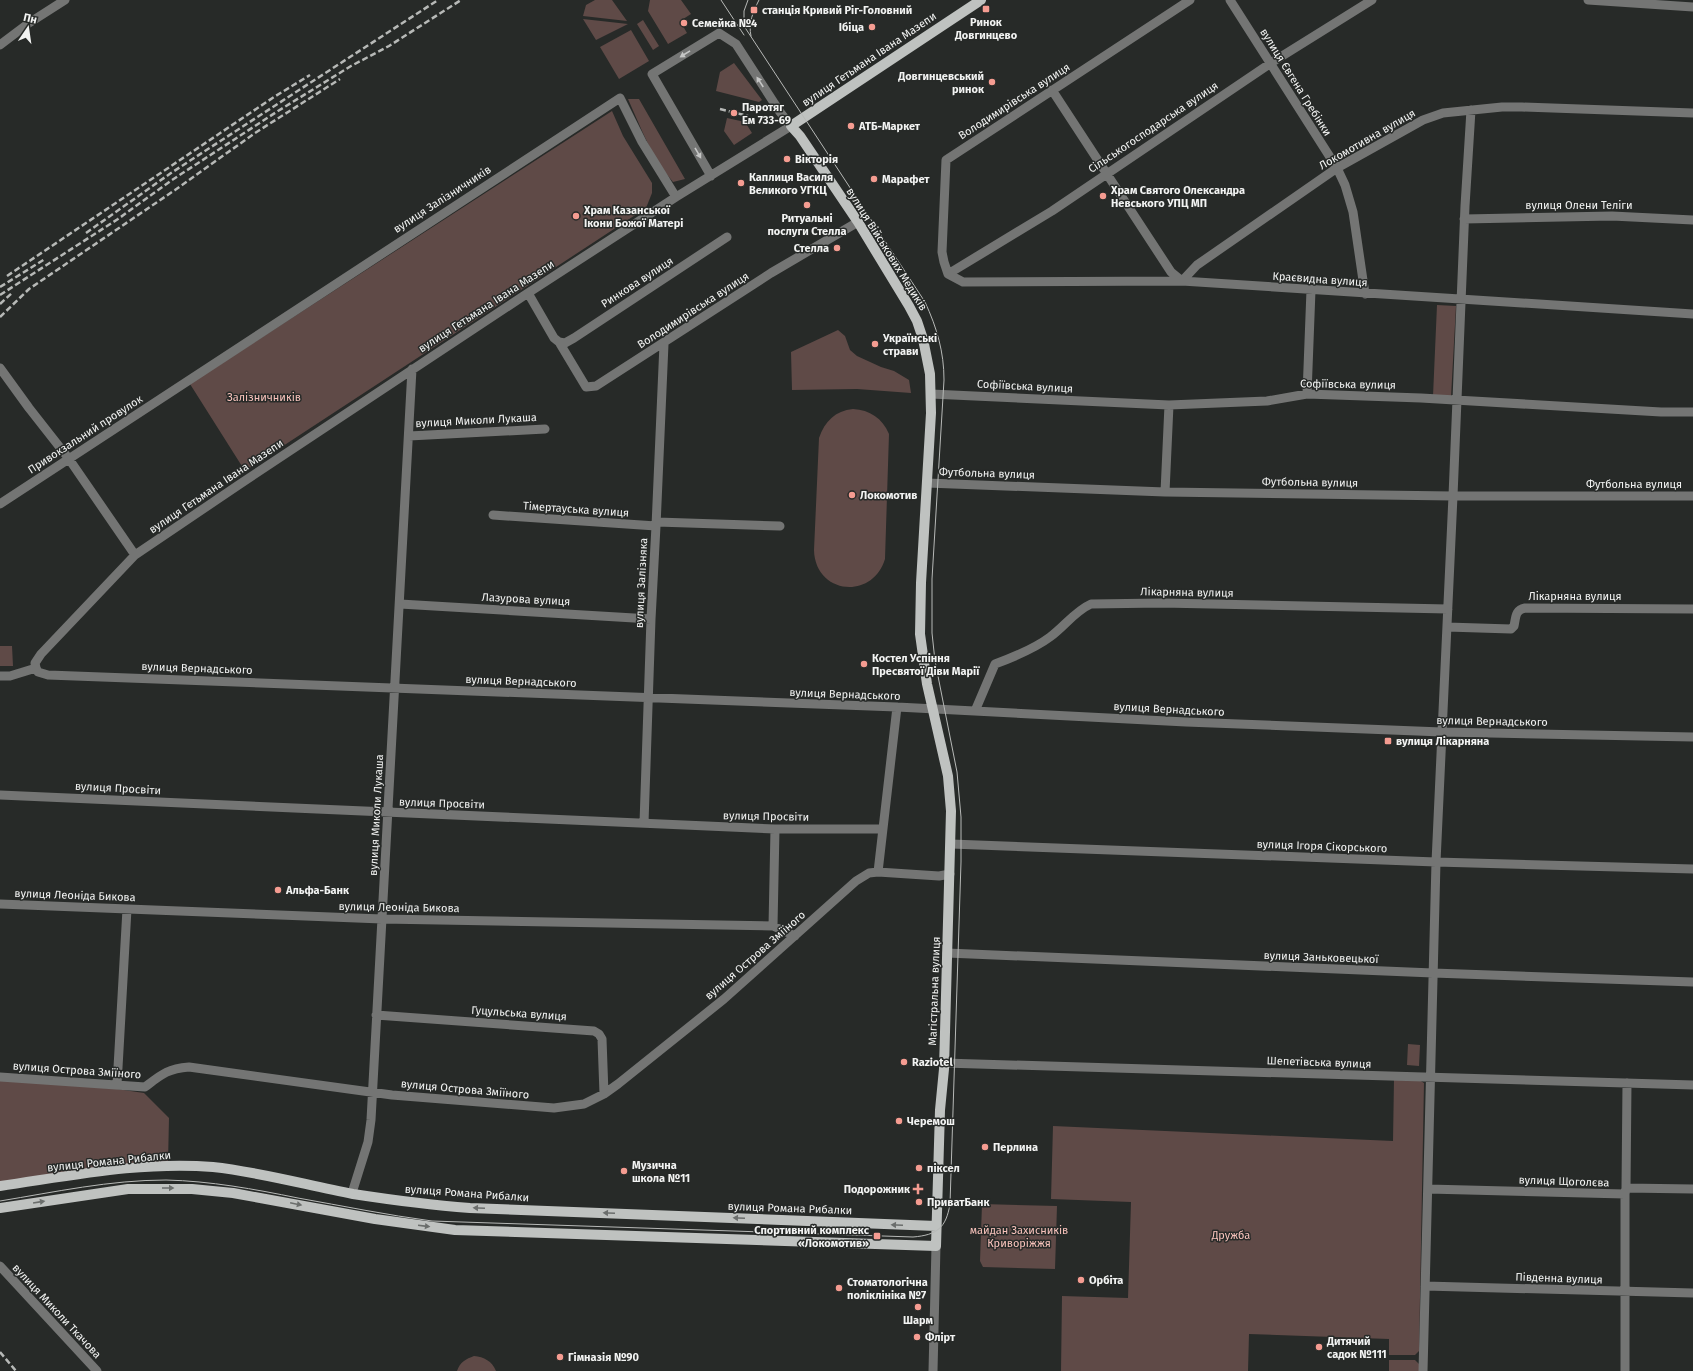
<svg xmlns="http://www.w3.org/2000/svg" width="1693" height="1371" viewBox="0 0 1693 1371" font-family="'Fira Sans',sans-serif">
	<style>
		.green { fill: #5f4a47 }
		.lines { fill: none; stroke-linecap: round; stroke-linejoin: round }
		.minor { stroke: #747574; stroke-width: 9 }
		.major { stroke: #bfc2c0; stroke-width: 10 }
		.tram { stroke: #b7b9b7; stroke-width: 1 }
		.rail { stroke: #b7b9b7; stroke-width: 2.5; stroke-dasharray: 6 3; stroke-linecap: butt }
		.oneway { fill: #c6c7c6 }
		.oneway2 { fill: #6b6e6c }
		.poi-dot { fill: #f59c91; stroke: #272a28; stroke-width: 1.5 }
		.labels { text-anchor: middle; stroke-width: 3; stroke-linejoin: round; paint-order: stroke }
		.poi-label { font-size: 11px; font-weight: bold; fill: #f2f3f2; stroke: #272a28; text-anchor: start }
		.street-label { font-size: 11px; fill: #f2f3f2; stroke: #272a28 }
		.park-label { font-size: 11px; fill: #f8c3bc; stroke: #272a28 }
	</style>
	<rect width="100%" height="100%" fill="#272a28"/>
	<!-- green -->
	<path class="green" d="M595,0H612L627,21L583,16L586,5Z
		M650,0H681L691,14L680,21L687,33L668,44L648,11Z
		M583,19L628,24L596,40Z
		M643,20L659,46L653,50L637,24Z
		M631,30L649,61L619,79L600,47Z
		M734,63L762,100L759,102L716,91L720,72Z
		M628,99H639L685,179L673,182C652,158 641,128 628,99Z
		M612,111L623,136L652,183V193L646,208L245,471L190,384Z
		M727,118L745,122L752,133L734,145L724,131Z
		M1437,305L1456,306L1451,397L1433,396Z
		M838,330L845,336L850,350L857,356L881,367L894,371L909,380L911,393L857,389L792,390L791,352Z
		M853,409C870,410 882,418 889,434L885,559C872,601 815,594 814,550L819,438C825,421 835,411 853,409Z
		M0,646H12L13,666H0Z
		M1408,1044L1420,1045L1419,1066L1407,1065Z
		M1394,1079L1419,1080L1424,1083L1419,1351L1415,1355H1389V1339L1249,1334L1248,1371H1061L1062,1296L1128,1298L1131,1202L1051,1199L1053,1126L1393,1141Z
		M0,1080L117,1089L144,1093L169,1118L168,1163L0,1183Z
		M982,1204L1057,1206L1055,1269L983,1267L980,1261Z
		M474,1356C484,1357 492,1361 496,1371H457C460,1362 466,1359 474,1356Z
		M1389,1360H1415L1419,1364V1371H1389Z"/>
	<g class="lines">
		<!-- minor -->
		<path class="minor" d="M1230,0L1337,168L1345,185L1353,212L1365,294
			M1588,0L1693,7
			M0,45L29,23L65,0
			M1052,90L1171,272L1182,281L1197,265L1337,168L1423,120L1443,113L1502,107H1522L1693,113
			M1464,219L1612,216L1693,220
			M948,274L963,282L1182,281L1693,314
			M948,274L1052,211L1271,63L1372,0
			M948,274L944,262L942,252L946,160L1190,0
			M528,293L554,338L559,342L586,387L596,386L771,273L858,222
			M559,342L565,343L574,338L727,237
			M0,368L29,408L69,459L135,555
			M931,394L1169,405L1267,401L1307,394L1421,398L1661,412H1693
			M1307,394L1311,290
			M409,436L545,429
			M927,483L1165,492L1453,496H1693
			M1165,492L1169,405
			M0,504L620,98L642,142L676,197
			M493,515L656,526
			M657,522L780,526
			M400,604L651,619
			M1447,627L1511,629L1514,626C1516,617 1515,610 1525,608L1693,609
			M36,668L38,672L48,675L897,707L1186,722L1442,732L1693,737
			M36,668L35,663L41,654L135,555L240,484L528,293L676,197L791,126L780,112L736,44L719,33L652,74L711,176
			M0,676H10L36,668
			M975,711L995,664C1014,657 1034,649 1050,637C1065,626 1075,611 1091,604L1162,603L1448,609
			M0,795L775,829H883
			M644,823L651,619L656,526L664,344
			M951,844L1436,862L1693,869
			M878,872L939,876L950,874
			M0,904L382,919L773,926L795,936
			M773,926L775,829
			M947,953L1433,973L1693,982
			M376,1015L594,1031L599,1034L602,1039L604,1094
			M944,1063L1693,1085
			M0,1077L145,1087C162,1074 167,1069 189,1067L392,1095L554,1108L584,1104L604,1094L618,1084L724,999L856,881L869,873L878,872L897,707
			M117,1085L127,909
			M1626,1188L1627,1083
			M1428,1189L1625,1194L1626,1188L1693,1189
			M352,1193L368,1142L371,1120L412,369
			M0,1266L97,1371
			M1425,1286L1693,1293
			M933,1371L936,1246
			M1423,1371L1436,862L1453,496L1465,206L1471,110
			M1625,1371V1194"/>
		<!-- major -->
		<path class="major" d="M0,1186C70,1176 142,1161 213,1167C260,1172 306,1185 353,1194C392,1200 430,1205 470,1208L936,1226
			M0,1208L128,1189H192L233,1193L375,1219L455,1230L936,1246L940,1110L944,1069L951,811L948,776L927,684L920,634L921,583L931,413L930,374L923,339L917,321L909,306L858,222L800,136L791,126L981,0"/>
		<!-- tram -->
		<path class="tram" d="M721,0L744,35
			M751,36C748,23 753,12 759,0
			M0,1201C55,1192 110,1180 166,1180C210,1181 254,1189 298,1198C343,1206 387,1215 432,1221L913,1237C937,1235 946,1228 950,1204L961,862V817L957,772L935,661L932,633V579L944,380C944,352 937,328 925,302L744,26V11L748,0"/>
		<!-- rail -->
		<path class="rail" d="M720,109L748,116
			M86,233L171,173L438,0
			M7,276L274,97L310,75
			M0,287L45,259
			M0,295L118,219L172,180L278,111L351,66L389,46L461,0
			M0,304L13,292
			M0,317L29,289L175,190L255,133L340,79
			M0,1352L16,1371"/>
	</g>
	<!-- one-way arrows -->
	<defs><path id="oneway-solid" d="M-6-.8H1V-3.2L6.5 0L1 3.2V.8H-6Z"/></defs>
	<g class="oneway">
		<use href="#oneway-solid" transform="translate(685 54) rotate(148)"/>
		<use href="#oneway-solid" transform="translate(760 82) rotate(-123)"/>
		<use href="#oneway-solid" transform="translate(698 153) rotate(60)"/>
	</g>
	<g class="oneway2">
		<use href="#oneway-solid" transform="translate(168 1188)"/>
		<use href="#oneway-solid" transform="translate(39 1202) rotate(-9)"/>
		<use href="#oneway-solid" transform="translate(296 1204) rotate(12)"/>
		<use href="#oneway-solid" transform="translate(479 1208) rotate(-178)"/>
		<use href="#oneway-solid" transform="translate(609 1213) rotate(-178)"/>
		<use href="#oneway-solid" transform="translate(739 1218) rotate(-178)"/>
		<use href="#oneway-solid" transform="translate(897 1225) rotate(-178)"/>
		<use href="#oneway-solid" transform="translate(424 1226) rotate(7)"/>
	</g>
	<!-- markers -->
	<g class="poi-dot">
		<rect x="982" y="5" width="8" height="8" rx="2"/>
		<rect x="750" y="6" width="8" height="8" rx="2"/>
		<circle cx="684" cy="23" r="4"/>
		<circle cx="872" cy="27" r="4"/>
		<circle cx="992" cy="82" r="4"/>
		<circle cx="734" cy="113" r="4"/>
		<circle cx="851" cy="126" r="4"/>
		<circle cx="787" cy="159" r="4"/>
		<circle cx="874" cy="179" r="4"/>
		<circle cx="741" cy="183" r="4"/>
		<circle cx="1103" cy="196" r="4"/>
		<circle cx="807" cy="205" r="4"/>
		<circle cx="576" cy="216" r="4"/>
		<circle cx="837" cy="248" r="4"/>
		<circle cx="875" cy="344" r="4"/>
		<circle cx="852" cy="495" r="4"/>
		<circle cx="864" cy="664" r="4"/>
		<rect x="1384" y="737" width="8" height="8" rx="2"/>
		<circle cx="278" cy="890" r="4"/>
		<circle cx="904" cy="1062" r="4"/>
		<circle cx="899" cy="1121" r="4"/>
		<circle cx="985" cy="1147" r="4"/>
		<circle cx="919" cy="1168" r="4"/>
		<circle cx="624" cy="1171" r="4"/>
		<path d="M916 1183h4v4h4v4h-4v4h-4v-4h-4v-4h4z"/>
		<circle cx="919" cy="1202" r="4"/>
		<rect x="873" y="1232" width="8" height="8" rx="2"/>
		<circle cx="1081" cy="1280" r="4"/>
		<circle cx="839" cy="1288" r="4"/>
		<circle cx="918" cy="1307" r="4"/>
		<circle cx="917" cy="1337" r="4"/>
		<circle cx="1319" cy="1347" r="4"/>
		<circle cx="560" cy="1357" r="4"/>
	</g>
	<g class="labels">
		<!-- poi labels -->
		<g class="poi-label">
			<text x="762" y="14">станція Кривий Ріг-Головний</text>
			<text x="986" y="26" text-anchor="middle">Ринок<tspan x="986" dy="13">Довгинцево</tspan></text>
			<text x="692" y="27">Семейка №4</text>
			<text x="864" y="31" text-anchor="end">Ібіца</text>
			<text x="984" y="80" text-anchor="end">Довгинцевський<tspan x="984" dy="13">ринок</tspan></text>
			<text x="742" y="111">Паротяг<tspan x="742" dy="13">Ем 733-69</tspan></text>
			<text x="859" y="130">АТБ-Маркет</text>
			<text x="795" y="163">Вікторія</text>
			<text x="749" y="181">Каплиця Василя<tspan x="749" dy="13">Великого УГКЦ</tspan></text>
			<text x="882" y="183">Марафет</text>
			<text x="1111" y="194">Храм Святого Олександра<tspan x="1111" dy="13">Невського УПЦ МП</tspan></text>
			<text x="584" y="214">Храм Казанської<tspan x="584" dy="13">Ікони Божої Матері</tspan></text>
			<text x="807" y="222" text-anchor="middle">Ритуальні<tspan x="807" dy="13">послуги Стелла</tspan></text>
			<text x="829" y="252" text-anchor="end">Стелла</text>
			<text x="883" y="342">Українські<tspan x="883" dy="13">страви</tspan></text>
			<text x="860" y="499">Локомотив</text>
			<text x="872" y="662">Костел Успіння<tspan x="872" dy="13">Пресвятої Діви Марії</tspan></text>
			<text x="1396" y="745">вулиця Лікарняна</text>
			<text x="286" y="894">Альфа-Банк</text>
			<text x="912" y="1066">Raziotel</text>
			<text x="907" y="1125">Черемош</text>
			<text x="993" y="1151">Перлина</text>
			<text x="632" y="1169">Музична<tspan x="632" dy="13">школа №11</tspan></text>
			<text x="927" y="1172">піксел</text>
			<text x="910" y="1193" text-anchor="end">Подорожник</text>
			<text x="927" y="1206">ПриватБанк</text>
			<text x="869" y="1234" text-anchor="end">Спортивний комплекс<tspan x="869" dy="13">«Локомотив»</tspan></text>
			<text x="1089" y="1284">Орбіта</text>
			<text x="847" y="1286">Стоматологічна<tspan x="847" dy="13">поліклініка №7</tspan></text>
			<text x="918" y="1324" text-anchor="middle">Шарм</text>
			<text x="925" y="1341">Флірт</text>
			<text x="1327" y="1345">Дитячий<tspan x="1327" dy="13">садок №111</tspan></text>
			<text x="568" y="1361">Гімназія №90</text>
		</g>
		<!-- street labels -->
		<g class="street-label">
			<text transform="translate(869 59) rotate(-34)" y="4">вулиця Гетьмана Івана Мазепи</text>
			<text transform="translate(1296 82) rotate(58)" y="4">вулиця Євгена Гребінки</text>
			<text transform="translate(1014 101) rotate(-33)" y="4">Володимирівська вулиця</text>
			<text transform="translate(1153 127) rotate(-34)" y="4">Сільськогосподарська вулиця</text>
			<text transform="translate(1367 139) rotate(-30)" y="4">Локомотивна вулиця</text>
			<text transform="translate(442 199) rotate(-33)" y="4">вулиця Залізничників</text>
			<text x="1579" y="209">вулиця Олени Теліги</text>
			<text transform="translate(887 249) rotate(58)" y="4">вулиця Військових Медиків</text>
			<text transform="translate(1320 279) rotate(4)" y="4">Краєвидна вулиця</text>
			<text transform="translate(637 282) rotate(-33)" y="4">Ринкова вулиця</text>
			<text transform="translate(486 306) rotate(-33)" y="4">вулиця Гетьмана Івана Мазепи</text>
			<text transform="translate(693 310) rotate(-33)" y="4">Володимирівська вулиця</text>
			<text transform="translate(1348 384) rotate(1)" y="4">Софіївська вулиця</text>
			<text transform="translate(1025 386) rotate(3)" y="4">Софіївська вулиця</text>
			<text transform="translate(476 420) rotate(-3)" y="4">вулиця Миколи Лукаша</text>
			<text transform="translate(85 434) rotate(-33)" y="4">Привокзальний провулок</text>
			<text transform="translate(987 473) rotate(2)" y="4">Футбольна вулиця</text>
			<text transform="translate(1310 482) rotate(1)" y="4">Футбольна вулиця</text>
			<text x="1634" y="488">Футбольна вулиця</text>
			<text transform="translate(216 486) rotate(-34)" y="4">вулиця Гетьмана Івана Мазепи</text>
			<text transform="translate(576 509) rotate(4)" y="4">Тімертауська вулиця</text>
			<text transform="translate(641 583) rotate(-87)" y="4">вулиця Залізняка</text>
			<text transform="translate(1187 592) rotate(1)" y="4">Лікарняна вулиця</text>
			<text x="1575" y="600">Лікарняна вулиця</text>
			<text transform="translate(526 599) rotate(3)" y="4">Лазурова вулиця</text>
			<text transform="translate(197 668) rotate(2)" y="4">вулиця Вернадського</text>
			<text transform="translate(521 681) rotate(2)" y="4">вулиця Вернадського</text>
			<text transform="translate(845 694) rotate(2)" y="4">вулиця Вернадського</text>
			<text transform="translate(1169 709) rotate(3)" y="4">вулиця Вернадського</text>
			<text transform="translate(1492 721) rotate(1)" y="4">вулиця Вернадського</text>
			<text transform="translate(118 788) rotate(3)" y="4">вулиця Просвіти</text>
			<text transform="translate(442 803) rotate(2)" y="4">вулиця Просвіти</text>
			<text transform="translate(376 815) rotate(-87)" y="4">вулиця Миколи Лукаша</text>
			<text transform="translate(766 816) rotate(1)" y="4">вулиця Просвіти</text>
			<text transform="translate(1322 846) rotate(2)" y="4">вулиця Ігоря Сікорського</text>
			<text transform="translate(75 895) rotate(2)" y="4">вулиця Леоніда Бикова</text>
			<text transform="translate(399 907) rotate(1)" y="4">вулиця Леоніда Бикова</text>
			<text transform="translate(755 955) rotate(-41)" y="4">вулиця Острова Зміїного</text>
			<text transform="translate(1321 957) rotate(2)" y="4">вулиця Заньковецької</text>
			<text transform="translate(934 991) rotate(-88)" y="4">Магістральна вулиця</text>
			<text transform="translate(519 1013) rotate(4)" y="4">Гуцульська вулиця</text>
			<text transform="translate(1319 1062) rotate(2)" y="4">Шепетівська вулиця</text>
			<text transform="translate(77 1070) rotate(4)" y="4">вулиця Острова Зміїного</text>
			<text transform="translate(465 1089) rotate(5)" y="4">вулиця Острова Зміїного</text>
			<text transform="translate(109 1161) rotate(-6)" y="4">вулиця Романа Рибалки</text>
			<text transform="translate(1564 1181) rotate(2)" y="4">вулиця Щоголєва</text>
			<text transform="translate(467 1193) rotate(4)" y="4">вулиця Романа Рибалки</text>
			<text transform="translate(790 1208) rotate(2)" y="4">вулиця Романа Рибалки</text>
			<text transform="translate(1559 1278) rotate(2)" y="4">Південна вулиця</text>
			<text transform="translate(57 1311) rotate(47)" y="4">вулиця Миколи Ткачова</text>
		</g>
		<!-- park labels -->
		<g class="park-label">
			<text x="264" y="401">Залізничників</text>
			<text x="1019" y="1234">майдан Захисників<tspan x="1019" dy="13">Криворіжжя</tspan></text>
			<text x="1231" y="1239">Дружба</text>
		</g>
	</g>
	<!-- north arrow -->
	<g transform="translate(28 28) rotate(13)" stroke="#272a28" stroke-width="3" paint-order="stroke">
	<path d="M0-3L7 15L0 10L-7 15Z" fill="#f2f3f2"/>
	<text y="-6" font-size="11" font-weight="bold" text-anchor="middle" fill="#f2f3f2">Пн</text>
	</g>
</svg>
